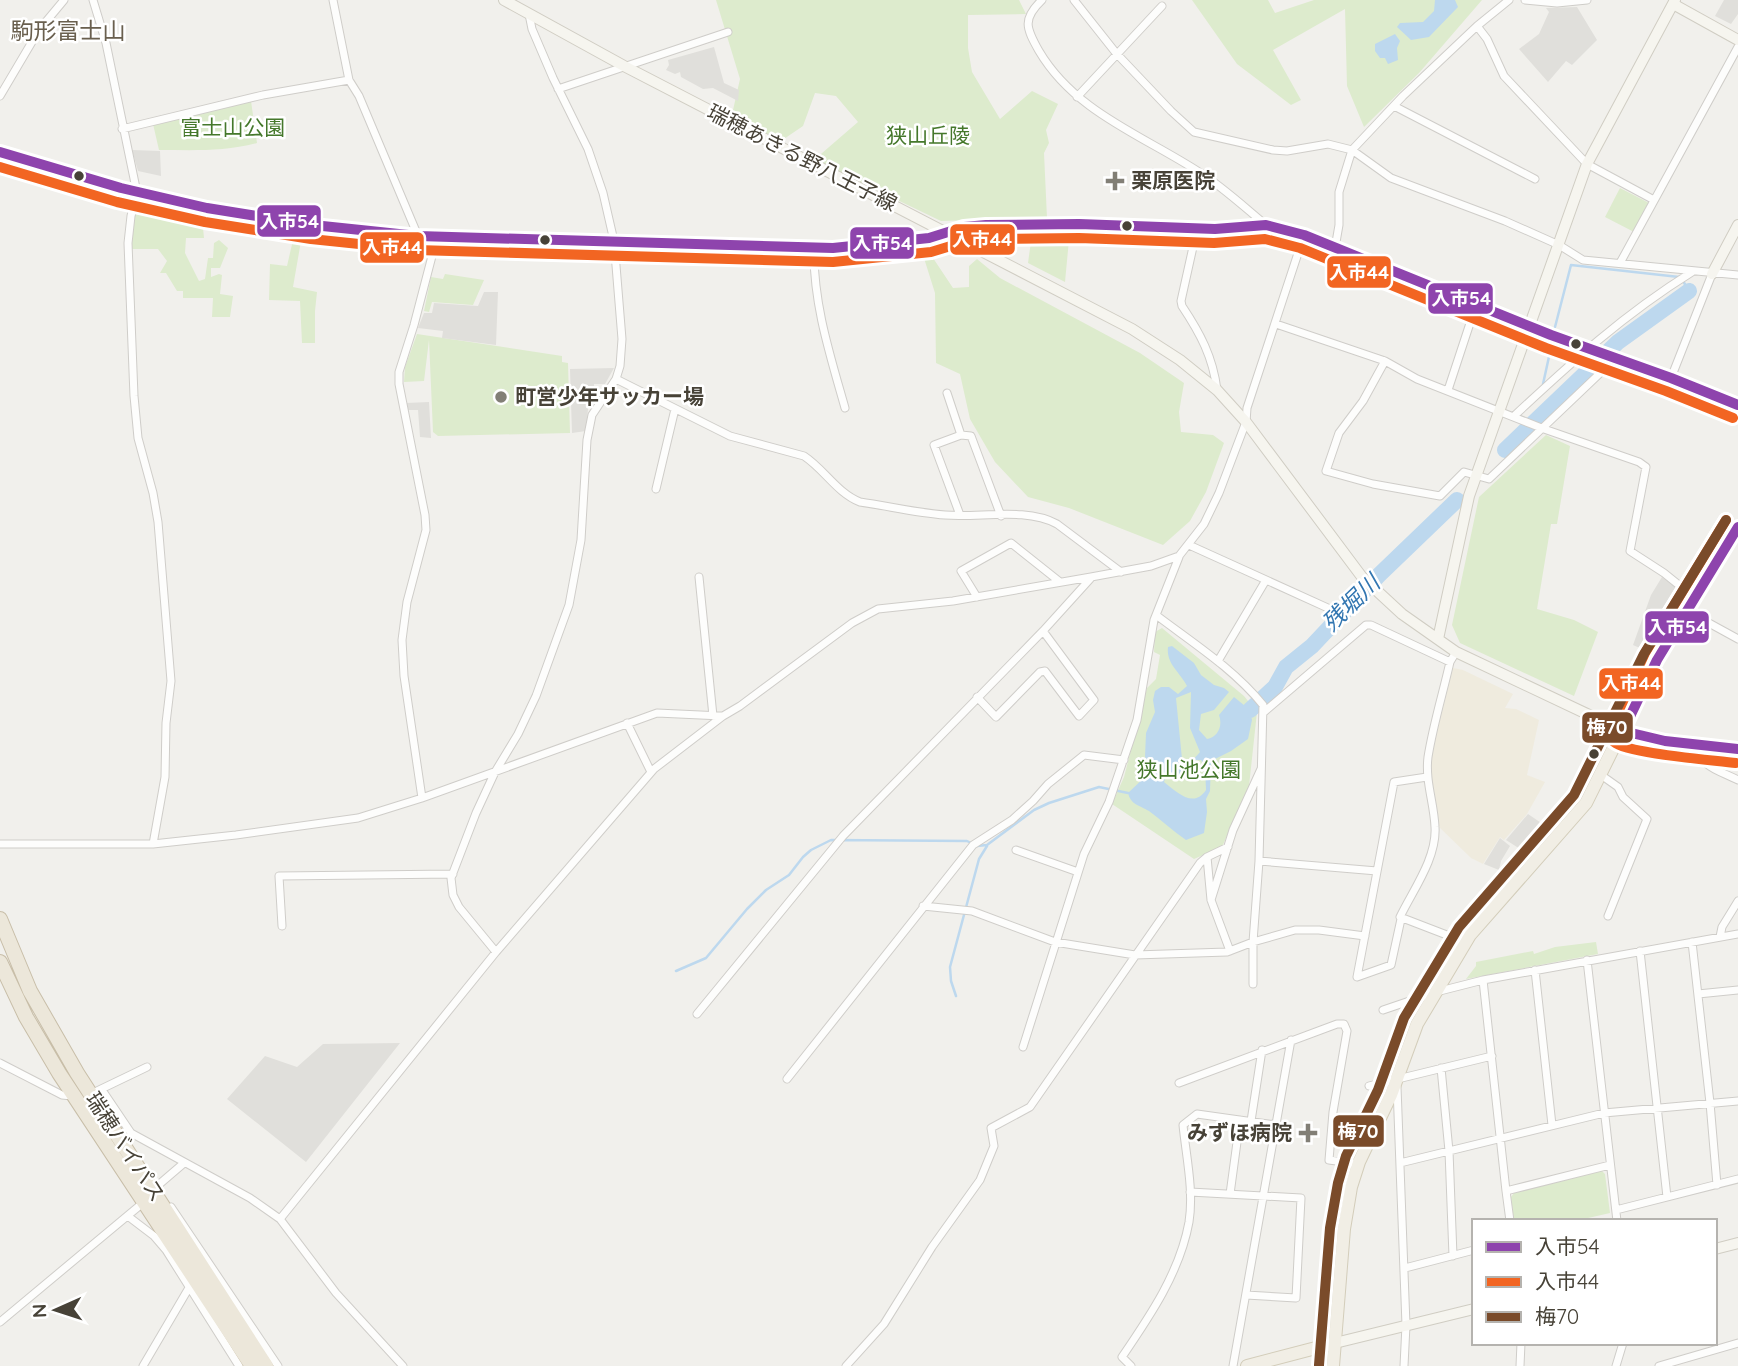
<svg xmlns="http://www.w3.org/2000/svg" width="1738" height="1366" viewBox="0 0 1738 1366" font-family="Quicksand,'Noto Sans JP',sans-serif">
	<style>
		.education { fill: #efebde }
		.green { fill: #ddebcd }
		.parking { fill: #e0dfdb }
		.water { fill: #bdd8ee; fill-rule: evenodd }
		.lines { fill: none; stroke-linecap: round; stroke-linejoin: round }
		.stream { stroke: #bdd8ee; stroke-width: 2.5 }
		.river { stroke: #bdd8ee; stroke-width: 16 }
		.street-casing { stroke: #cfcdc9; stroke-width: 9 }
		.secondary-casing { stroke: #d0cdc3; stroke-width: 12 }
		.primary-casing { stroke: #d3cdba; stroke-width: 14 }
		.highway-casing { stroke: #c8bea8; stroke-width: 16 }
		.street { stroke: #fdfdfc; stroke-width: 7 }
		.secondary { stroke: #f6f5ef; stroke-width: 10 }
		.primary { stroke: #f1eee5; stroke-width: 12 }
		.highway { stroke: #ece7da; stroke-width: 14 }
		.bus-1-casing { stroke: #fff; stroke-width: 16 }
		.bus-2-casing { stroke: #fff; stroke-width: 16 }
		.bus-3-casing { stroke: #fff; stroke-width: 16 }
		.bus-1 { stroke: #8e44ad; stroke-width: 10 }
		.bus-2 { stroke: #f26522; stroke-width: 10 }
		.bus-3 { stroke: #7a4b2a; stroke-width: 10 }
		.bus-dot { fill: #474237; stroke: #fff; stroke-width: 2.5 }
		.poi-dot { fill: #827f76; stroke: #fff; stroke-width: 2.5 }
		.labels { text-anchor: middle; stroke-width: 5; stroke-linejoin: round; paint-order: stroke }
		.park-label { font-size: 21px; fill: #45782b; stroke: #fff }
		.street-label { font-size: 21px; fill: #474237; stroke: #fff }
		.poi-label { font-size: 21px; font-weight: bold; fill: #474237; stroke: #fff; text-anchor: start }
		.neighbourhood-label { font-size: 23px; fill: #6a604f; stroke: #fff }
		.water-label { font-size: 23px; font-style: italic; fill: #3276b1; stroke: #fff }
		.line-badge { stroke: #fff; stroke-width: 2.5 }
		.badge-label { font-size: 19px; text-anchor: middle; font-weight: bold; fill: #fff }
	</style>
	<rect width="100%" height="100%" fill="#f1f0ec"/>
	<!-- education -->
	<path class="education" d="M1453,668L1463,670L1513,694L1505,708L1516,709L1539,720L1527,775L1545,782L1527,814L1504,840L1500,837L1483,864L1471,858L1438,826L1431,779V756Z"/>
	<!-- green -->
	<path class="green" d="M716,0H1019L1026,14L968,15V48L972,72L1000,119L1032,91L1058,104L1046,130L1049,143L1044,153L1047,218L941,221L814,160L858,122L836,96L815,93L803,126L778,143L731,119L740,79Z
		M1192,0H1268L1275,13L1314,0H1482L1419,73L1364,127L1347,86L1345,9L1273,50L1301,100L1291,105L1237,64Z
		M251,101L257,143C224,152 192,150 159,150L153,124Z
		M1620,188L1649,203L1634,232L1605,217Z
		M140,200L198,213L197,223L203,228L204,238H186L185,253L199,281L205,279L208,258H213L214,243L219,240L228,248L220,268H211V277L219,274L222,275L220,294L233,296L230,317H212L213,298H183V291H177L166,273H160L167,261L158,249H131L136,203Z
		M1033,227L1070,229L1065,282L1028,263Z
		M293,240L301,241L293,287L317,292L315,311V343H302L300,301L269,300L270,264L287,266Z
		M923,255H931L953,288L969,287V266L977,259L1000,278L1140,353L1184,383L1179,412L1181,432L1213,435L1224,443L1206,492L1190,521L1163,545L1069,508L1028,497L995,462L970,419L960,374L936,363L935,293Z
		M445,274L484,280L473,305L432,302L429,312L424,311L431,277L443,279Z
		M417,334L562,356V362L568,363L570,433L438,436L433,432L429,340L424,381L404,382L405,367Z
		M1546,435L1570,446L1557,524H1551L1537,609L1574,620L1598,632L1574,696L1460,643L1452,625L1479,497Z
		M1162,628L1244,696L1257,712L1249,786L1222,847L1194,859L1112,804L1124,777L1147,688L1156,679L1160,655L1154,652L1155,632Z
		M1596,942L1598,954L1466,979L1476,966V962L1533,951L1534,954L1555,947Z
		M1602,1171L1605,1174L1610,1213L1575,1221H1514L1511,1197L1514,1193Z"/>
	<!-- parking -->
	<path class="parking" d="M1724,0H1738V14L1731,24L1715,16Z
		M1577,7L1597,40L1572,65L1566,61L1548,82L1519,49L1539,34L1549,12L1546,8Z
		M714,47L724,83L739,90L738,101L713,88L703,89L681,77L680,72L675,74L666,70L669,65L668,60Z
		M132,150L160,151L161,176L138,171Z
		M484,292H498L496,345L442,338L443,331L418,328L424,313H432L434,303L478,306Z
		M614,368L605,384H594V397L589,398L586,431L572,433L570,369Z
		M429,402L431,438L420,437L418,410H408L406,403Z
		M1662,577L1688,595L1651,653L1633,645L1651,595Z
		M1528,814L1553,831L1531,856L1506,840Z
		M1500,838L1510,846L1501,861L1499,870L1484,864Z
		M400,1043L306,1162L227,1099L265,1056L297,1067L323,1044Z"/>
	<!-- water -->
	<path class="water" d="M1435,0H1455L1458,7L1429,37L1411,40L1397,27L1400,23L1423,22L1434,11Z
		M1395,34L1400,41L1397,48L1398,60L1388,64L1385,58H1380L1375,51V44Z
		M1172,646L1194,663L1201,675L1214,685L1224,688L1229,692L1214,710L1201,714L1199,730L1207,739C1218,737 1223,726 1219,715L1234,697L1250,710L1252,720L1248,739L1231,751L1211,761L1210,791L1206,799L1207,812L1204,833L1186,840C1173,831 1161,820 1149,811C1139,805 1131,805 1128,793L1146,776L1152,775L1155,771L1145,757L1146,733L1155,712L1153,700L1155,691L1161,687H1169L1178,694L1187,686C1180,672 1166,664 1168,647ZM1191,692L1190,728L1200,752L1193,760L1187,762L1182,759L1176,698ZM1196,760H1201L1205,766L1206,790C1193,809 1177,792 1164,782L1166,776C1182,782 1186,770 1196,760Z"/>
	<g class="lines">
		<!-- stream -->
		<path class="stream" d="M1683,281L1689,291
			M1555,327L1571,265L1679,277
			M1543,384L1552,343
			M977,846L987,845L1034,810L1049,803L1099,787L1128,793
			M676,971L706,958L747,909L766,890L789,875L803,857L811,850L831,840L967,841L971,843
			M956,996L951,981L950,967L979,859L987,846"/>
		<!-- river -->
		<path class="river" d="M1505,450L1618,342L1689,291
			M1250,710L1275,687L1286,667L1312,646L1379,575L1457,500"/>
		<defs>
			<path id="street" d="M93,0L106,43L137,193L131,216L128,243L134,396L138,438L153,493L158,522L171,681L166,723L165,777L153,844
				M333,0L349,80L359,96L418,236
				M1042,0C1022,19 1026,28 1039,51C1075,112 1142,135 1199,172C1223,187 1244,207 1266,225
				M1074,0L1116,53L1171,111L1194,132L1273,150L1287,151L1328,144L1352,150L1391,178L1505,221L1559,245L1583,260L1738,275
				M1525,0L1557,3L1587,0
				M1477,26L1487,39L1504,76L1587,164L1654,200
				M558,89L728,32
				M0,96L39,30L64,0
				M1077,97L1162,6
				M1394,106L1535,179
				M122,129L263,95L349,80
				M1197,229L1181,301L1182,306C1200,333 1213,357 1217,390
				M814,248C813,303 830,355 845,408
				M1335,248L1339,225V192L1352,150L1403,96L1477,26L1509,0
				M1620,263L1738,47
				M1276,324L1385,361L1417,379L1544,429L1639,462L1646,467L1630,551L1664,573L1695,598
				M1385,361L1363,401L1339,433L1326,471L1373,484L1440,496L1464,472L1489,479L1616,358
				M1671,378L1712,274
				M616,379L730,436L804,456C824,469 837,493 860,502C888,506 917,513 945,515C980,518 1026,507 1057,524L1121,572
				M1448,390L1476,305
				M947,393L961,435L971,436L1001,516
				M1514,416C1572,362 1623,315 1692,272
				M656,489L675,409
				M960,515L934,445L961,435
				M1189,545L1330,609
				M699,577L713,716
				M977,597L961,571L1011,543L1060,582
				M1687,611L1738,639
				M1156,615C1193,643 1234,669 1263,705L1259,861L1377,871
				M1456,652L1450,662C1443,693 1433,725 1428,757C1425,781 1434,803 1435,827C1437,858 1413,890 1400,917L1465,942
				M1218,661L1266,580
				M977,697L996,717L1040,672L1045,671L1079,716L1094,700L1043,631
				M1264,712L1366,625H1371L1450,662
				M627,723L651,772
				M1698,745C1700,768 1719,770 1738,780
				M1601,775L1618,787L1623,797L1647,819L1608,916
				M422,798L404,676L402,640L407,602L426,530L425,515L399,384V372L414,325L437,237
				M0,844H153L236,835L358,818L422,798L657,713L722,716
				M1016,850L1078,872
				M1207,857L1211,900L1230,951
				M1211,900L1233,830L1261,769
				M923,906L972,911L1055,942L1135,955L1227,952L1253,942L1295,930H1319L1365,936
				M1401,919L1391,965L1357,977L1394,782L1427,777
				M282,926L279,876L453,874
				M1720,937L1722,927L1738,901
				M1692,942L1710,1103L1717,1185
				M1640,951L1667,1197
				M496,952L459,907L453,895L451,878L476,813L495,772L518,734L536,696L569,605L581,540L587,440L592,415L616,379L620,366L622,339L614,241L603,193L588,149L553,78L532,29L529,14
				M1587,960L1617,1221
				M1535,970L1552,1125
				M1483,980L1506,1191L1610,1165
				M1253,984V942L1259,861
				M1698,994L1738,990
				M1383,1010L1436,992L1483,980L1738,934
				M697,1014L843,836L1043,631L1091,578
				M1023,1047L1084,854L1109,802L1137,720L1154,620L1179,557
				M0,1063L62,1095L72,1096
				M1441,1068L1449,1151L1453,1256
				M787,1079L973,845L1012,820L1033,801L1048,784L1084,755L1124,760
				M1179,1083L1337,1024H1344L1347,1031L1333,1112L1329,1160L1358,1164
				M1369,1086L1492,1056
				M1397,1087L1406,1325L1404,1366
				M102,1090L131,1133L250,1198L280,1219L336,1293L403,1366
				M97,1091L147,1067
				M1251,1121L1262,1050
				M1400,1163L1604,1113L1738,1101
				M156,1187L184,1163
				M1506,1191L1510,1221
				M1190,1192L1301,1198L1296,1298L1246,1295
				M1230,1194L1240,1120
				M171,1207L278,1366
				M1616,1210L1738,1179
				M129,1217L154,1236L166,1250L239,1366
				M280,1219L496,952L654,769L723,716L740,706L852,623L878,609L953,601L1091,577L1151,566L1179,556L1204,524L1219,493L1246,422L1247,408L1304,235
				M1405,1268L1474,1250
				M0,1322L144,1202
				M143,1366L190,1286
				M846,1366L884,1324L932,1247L980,1180L994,1146L991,1128L1030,1107L1200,863L1207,857L1228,847
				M1131,1366L1122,1357C1150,1316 1180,1272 1189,1222C1194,1190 1186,1156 1183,1125L1197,1114L1276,1125
				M1233,1366L1291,1040
				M1520,1366L1521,1343
				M1616,1366L1623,1343
				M1659,1366L1738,1343"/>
			<path id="secondary" d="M504,0L624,66L1132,329L1180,360L1217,390L1246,422L1362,577L1402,614L1456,652L1623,731L1665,741L1738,749
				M1673,4L1738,40
				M0,152C46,166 92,181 138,193C230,216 325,229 418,236L833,248L874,245L929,238L964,227L986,225L1079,224L1215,229L1266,225L1304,235L1551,335L1671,378L1738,405
				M1712,274L1738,225
				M1438,639L1469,496L1587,164L1675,0
				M1715,1249L1738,1243
				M1335,1343L1474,1309"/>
			<path id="primary" d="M1247,1366L1335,1343
				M1333,1366L1344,1229L1351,1187L1359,1162L1391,1095L1417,1024L1470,935L1586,803L1657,660L1738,527"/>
			<path id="highway" d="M0,919L30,991L77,1073L266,1366
				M0,962L26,1017L59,1073L252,1366"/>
		</defs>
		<!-- street casing -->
		<use href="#street" class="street-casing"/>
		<!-- secondary casing -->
		<use href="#secondary" class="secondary-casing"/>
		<!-- primary casing -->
		<use href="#primary" class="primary-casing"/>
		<!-- highway casing -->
		<use href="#highway" class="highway-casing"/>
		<!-- street -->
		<use href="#street" class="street"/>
		<!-- secondary -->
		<use href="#secondary" class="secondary"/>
		<!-- primary -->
		<use href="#primary" class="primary"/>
		<!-- highway -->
		<use href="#highway" class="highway"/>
		<defs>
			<path id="bus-1" d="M0,152L121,188L207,208L313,225L418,236L833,248L929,238L964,227L986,225L1079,224L1215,229L1266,225L1304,235L1551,335L1671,378L1738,405
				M1623,731L1657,660L1738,527
				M1623,731L1665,741L1738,749"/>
			<path id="bus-2" d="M0,167L117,202L205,222L311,239L417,250L833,262L931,252L967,241L987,239L1079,238L1214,243L1265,239L1300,248L1546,348L1666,391L1733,418
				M1726,520L1645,653L1609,732C1610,736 1610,738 1614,742C1628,754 1714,760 1736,763"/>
			<path id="bus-3" d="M1319,1365L1330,1228L1338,1183L1346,1156L1378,1090L1404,1018L1459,927L1574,795L1644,654L1726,520"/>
		</defs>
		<!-- bus-1 casing -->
		<use href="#bus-1" class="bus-1-casing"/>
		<!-- bus-2 casing -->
		<use href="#bus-2" class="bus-2-casing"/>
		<!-- bus-3 casing -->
		<use href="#bus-3" class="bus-3-casing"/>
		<!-- bus-1 -->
		<use href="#bus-1" class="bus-1"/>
		<!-- bus-2 -->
		<use href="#bus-2" class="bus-2"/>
		<!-- bus-3 -->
		<use href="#bus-3" class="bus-3"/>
	</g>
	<!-- markers -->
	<g class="bus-dot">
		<circle cx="79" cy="176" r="6"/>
		<circle cx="1127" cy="226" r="6"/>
		<circle cx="545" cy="240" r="6"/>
		<circle cx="1576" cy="344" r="6"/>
		<circle cx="1594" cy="754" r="6"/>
	</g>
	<g class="poi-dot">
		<path d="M1111.5 170.5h7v7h7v7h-7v7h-7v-7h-7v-7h7z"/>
		<circle cx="501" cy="397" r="7"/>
		<path d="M1304.5 1122.5h7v7h7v7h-7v7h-7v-7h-7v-7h7z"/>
	</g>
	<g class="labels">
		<!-- park labels -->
		<g class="park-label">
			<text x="233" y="135">富士山公園</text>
			<text x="928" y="143">狭山丘陵</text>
			<text x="1189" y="777">狭山池公園</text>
		</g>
		<!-- street labels -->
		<g class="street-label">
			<text transform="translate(802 158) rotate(27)" y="7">瑞穂あきる野八王子線</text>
			<text transform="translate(125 1147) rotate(57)" y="7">瑞穂バイパス</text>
		</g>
		<!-- poi labels -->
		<g class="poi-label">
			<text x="1131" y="188">栗原医院</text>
			<text x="515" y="404">町営少年サッカー場</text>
			<text x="1292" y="1140" text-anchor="end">みずほ病院</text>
		</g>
		<!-- neighbourhood labels -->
		<g class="neighbourhood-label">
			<text x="68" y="39">駒形富士山</text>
		</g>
		<!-- water labels -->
		<g class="water-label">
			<text transform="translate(1351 603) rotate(-44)" y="8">残堀川</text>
		</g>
	</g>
	<g class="line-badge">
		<rect x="256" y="204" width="66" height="34" rx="7" fill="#8e44ad"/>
		<rect x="949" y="223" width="67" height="33" rx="7" fill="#f26522"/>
		<rect x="849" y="226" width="66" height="34" rx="7" fill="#8e44ad"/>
		<rect x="359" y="231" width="66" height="33" rx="7" fill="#f26522"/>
		<rect x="1326" y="255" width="66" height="34" rx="7" fill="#f26522"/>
		<rect x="1427" y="282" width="67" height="33" rx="7" fill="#8e44ad"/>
		<rect x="1644" y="610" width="66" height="34" rx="7" fill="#8e44ad"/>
		<rect x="1598" y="667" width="66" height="33" rx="7" fill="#f26522"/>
		<rect x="1581" y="711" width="53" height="33" rx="7" fill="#7a4b2a"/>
		<rect x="1332" y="1114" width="53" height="34" rx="7" fill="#7a4b2a"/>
	</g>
	<g class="badge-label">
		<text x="289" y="228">入市54</text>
		<text x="982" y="246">入市44</text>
		<text x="882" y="250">入市54</text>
		<text x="392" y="254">入市44</text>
		<text x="1359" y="279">入市44</text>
		<text x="1461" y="305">入市54</text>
		<text x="1677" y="634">入市54</text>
		<text x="1631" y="690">入市44</text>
		<text x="1607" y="734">梅70</text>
		<text x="1358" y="1138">梅70</text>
	</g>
	<!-- legend -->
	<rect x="1472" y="1219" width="245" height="126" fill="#ffffff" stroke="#b5b3af" stroke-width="2"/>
	<rect x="1486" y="1242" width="35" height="10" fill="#8e44ad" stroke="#b5b3af" stroke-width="2"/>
	<text x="1535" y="1254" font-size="21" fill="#474237">入市54</text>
	<rect x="1486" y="1277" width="35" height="10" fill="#f26522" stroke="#b5b3af" stroke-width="2"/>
	<text x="1535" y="1289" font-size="21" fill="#474237">入市44</text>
	<rect x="1486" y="1312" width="35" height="10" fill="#7a4b2a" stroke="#b5b3af" stroke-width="2"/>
	<text x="1535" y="1324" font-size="21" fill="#474237">梅70</text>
	<!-- north arrow -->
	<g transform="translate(56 1310) rotate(267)" stroke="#ffffff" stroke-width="5" paint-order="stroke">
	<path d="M0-5L12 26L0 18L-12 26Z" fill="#474237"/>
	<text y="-10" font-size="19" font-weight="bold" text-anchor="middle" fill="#474237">N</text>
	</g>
</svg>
